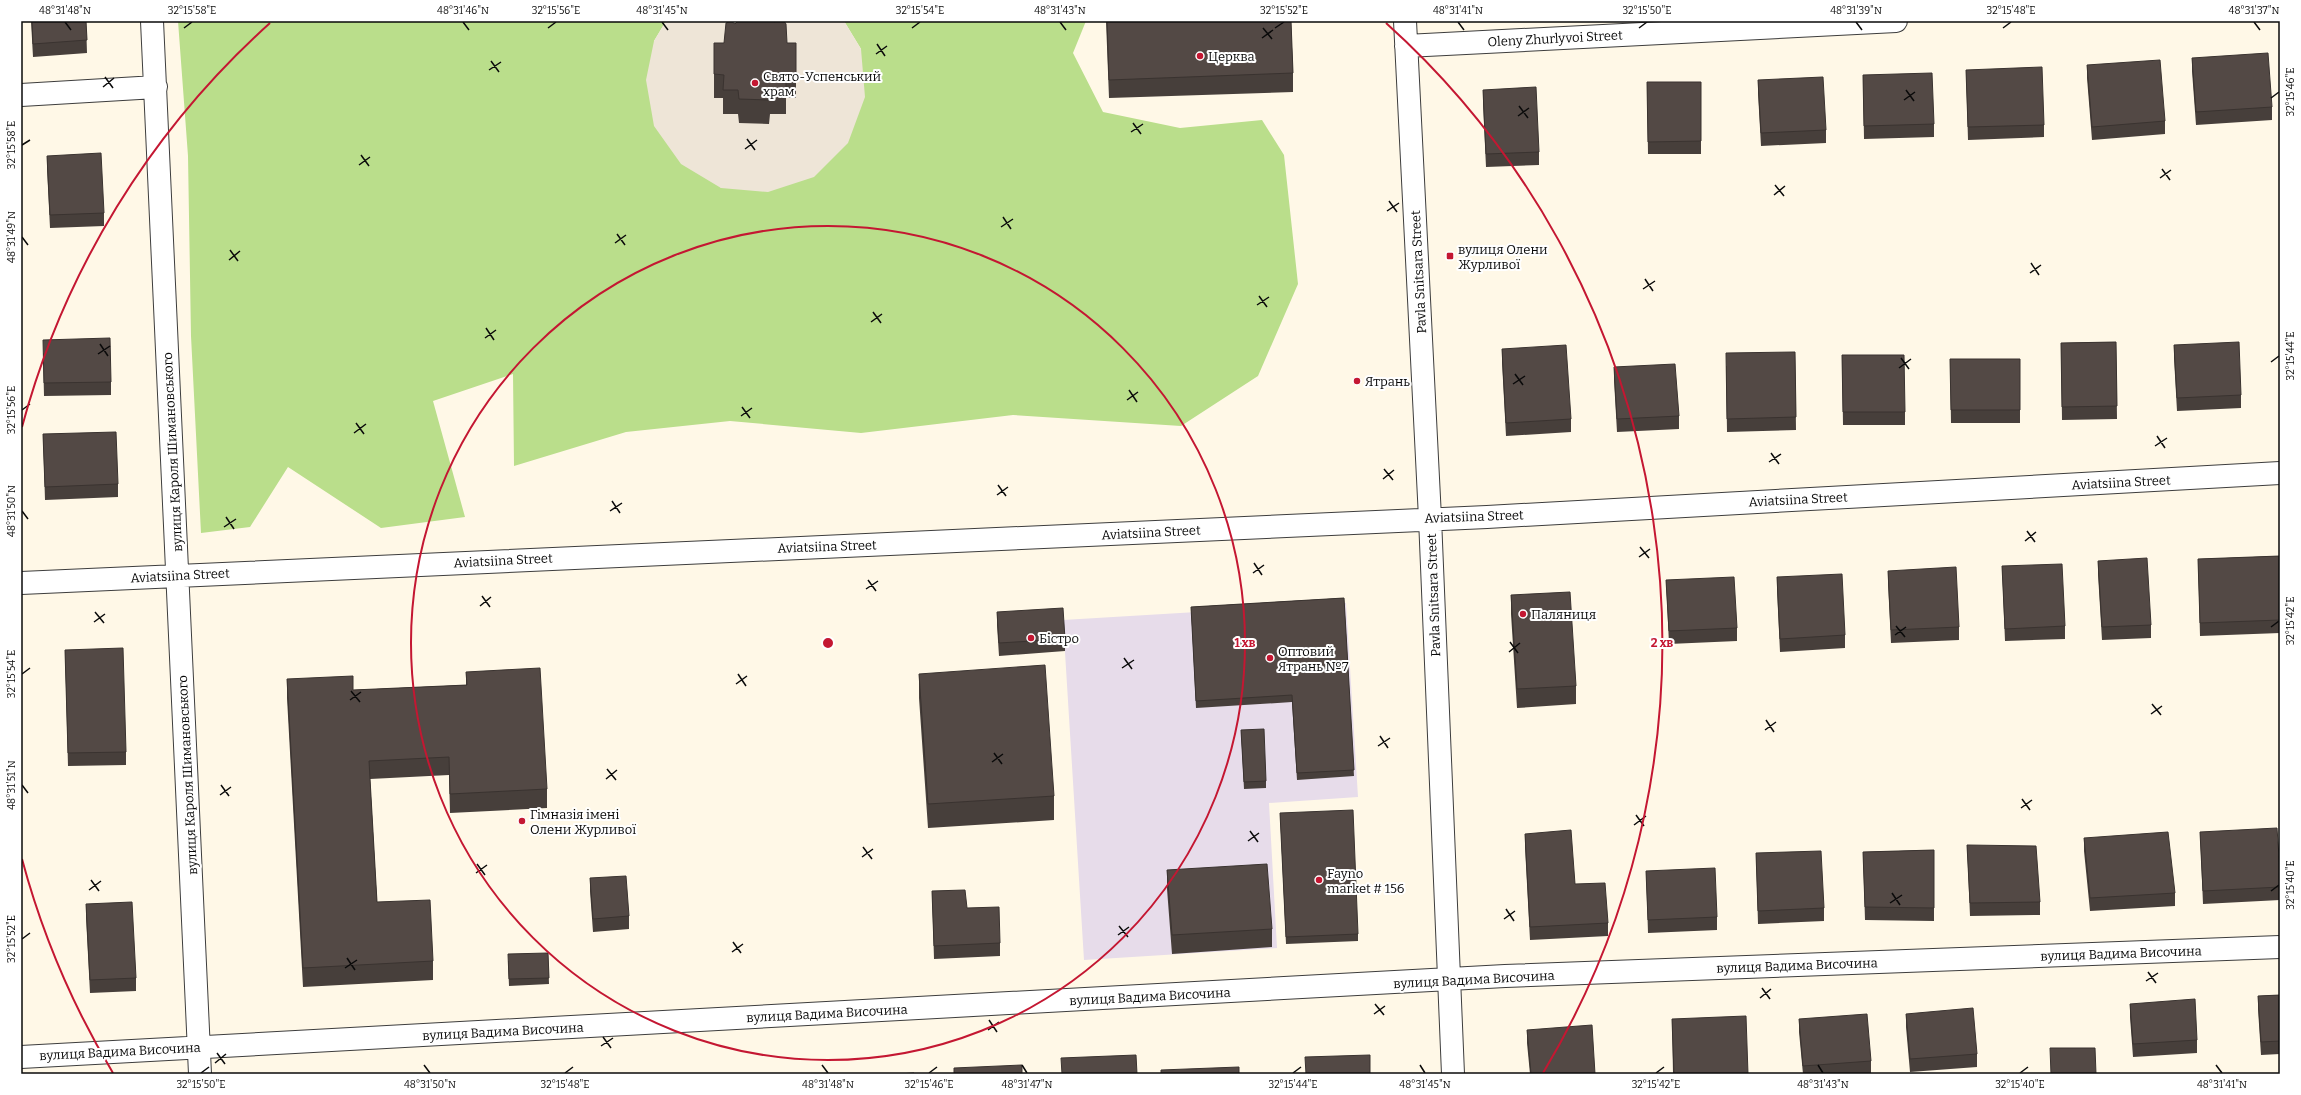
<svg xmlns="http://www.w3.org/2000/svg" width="2301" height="1095" viewBox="0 0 2301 1095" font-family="Bitter,serif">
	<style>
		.industrial { fill: #e7dcea }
		.forest { fill: #bade8b }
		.plaza { fill: #eee5d7; fill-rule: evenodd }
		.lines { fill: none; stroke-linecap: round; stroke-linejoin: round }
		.minor-casing { stroke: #3d3d3d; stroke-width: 24 }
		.minor { stroke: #fff; stroke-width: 22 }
		.wall { fill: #473f3b }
		.building { fill: #534945; stroke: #3a3330 }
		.ticks { fill: none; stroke: #0a0a0a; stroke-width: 1.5 }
		.ring { fill: none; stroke: #c41732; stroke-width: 2 }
		.poi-dot { fill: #c41732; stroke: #fff; stroke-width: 1.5 }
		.labels { text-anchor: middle; stroke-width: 4; stroke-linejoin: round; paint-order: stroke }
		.street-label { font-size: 13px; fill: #0a0a0a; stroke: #fff }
		.poi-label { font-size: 13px; fill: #0a0a0a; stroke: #fff; text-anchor: start }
		.centre { fill: #c41732; stroke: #fff; stroke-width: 2 }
		.ring-label { font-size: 12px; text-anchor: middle; font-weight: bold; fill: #c41732; stroke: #fff; stroke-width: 4; stroke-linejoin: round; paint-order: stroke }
		.neatline { fill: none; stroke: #0a0a0a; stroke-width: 1.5 }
		.ticks-label { font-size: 10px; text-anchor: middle; fill: #0a0a0a }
	</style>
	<rect width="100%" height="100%" fill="#fff8e7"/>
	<!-- industrial -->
	<path class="industrial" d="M1346,603L1358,797L1269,803L1277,948L1084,960L1063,620Z"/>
	<!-- forest -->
	<path class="forest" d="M178,21H666L654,41L721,188L861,49L844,21H1086L1073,53L1103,112L1180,128L1262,120L1284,155L1298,284L1258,376L1181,426L1013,415L861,433L730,421L626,432L514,466L513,374L433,401L465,517L381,528L288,467L250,527L201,533L191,336L188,156Z"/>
	<!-- plaza -->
	<path class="plaza" d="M666,21H844L861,49L865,97L848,143L814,177L768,192L721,188L681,164L654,126L646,80L654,41ZM796,67V98H786V114H770L739,123L738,114L724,98H714Z"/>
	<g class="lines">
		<defs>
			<path id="minor" d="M152,21L200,1074
				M1405,21L1430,518L1453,1074
				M1406,46L1896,21
				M21,95L156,87
				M21,583L1487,517L2280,473
				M21,1057L1505,976L2280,947"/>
		</defs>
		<!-- minor casing -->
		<use href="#minor" class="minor-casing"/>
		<!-- minor -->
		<use href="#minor" class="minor"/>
	</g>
	<!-- wall -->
	<path class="wall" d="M31,21H86L87,53L33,57Z
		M1106,21H1291L1293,73V92L1109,98Z
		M735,24L787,43H796V98H786V114H770L769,124L739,123L738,114H723V98H714V74L724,43Z
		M2192,58L2272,107V120L2196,125L2192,71Z
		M2087,65L2165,121V134L2092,140L2087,78Z
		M1966,70L2044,125V137L1968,140Z
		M1863,75L1934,124V137L1864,139Z
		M1758,80L1826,130V143L1761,146L1758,93Z
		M1647,82H1701V154H1648Z
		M1483,90L1539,152V165L1486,167L1483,103Z
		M47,156L104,213V226L50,228L47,168Z
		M2116,342L2117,419L2062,420L2061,343Z
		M2174,345L2241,395V408L2177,411L2174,358Z
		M1502,349L1571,419V432L1506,436L1502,362Z
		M1795,352L1796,430L1727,432L1726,366Z
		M43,353L111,382V395L44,396Z
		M1842,355L1905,412V425H1843Z
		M1950,359H2020V423H1951Z
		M1614,367L1679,416V429L1617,432L1614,380Z
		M43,434L118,484V497L45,500Z
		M2280,556V633L2200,636L2198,559Z
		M2098,561L2151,625V638L2102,640L2098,574Z
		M2002,566L2065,626V639L2005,641Z
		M1888,571L1959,627V640L1891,643L1888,583Z
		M1777,577L1845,635V648L1780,652L1777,590Z
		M1666,580L1737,628V641L1669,644Z
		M1511,595L1576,686V704L1517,708L1511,614Z
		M1344,598L1354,776L1297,780L1292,702L1196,708L1191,607Z
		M997,612L1065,639V651L999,656L997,625Z
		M65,650L126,752V765L68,766Z
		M466,672L547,789V808L450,813L449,775L370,779L377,902L433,961V980L303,987L287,698V679L353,690L466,685Z
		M919,674L1054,796V820L928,828L919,698Z
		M1241,730L1266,781V788L1244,789Z
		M1280,813L1358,934V941L1286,944Z
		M2200,832L2280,871V900L2203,904Z
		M1525,834L1575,884L1608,923V936L1530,940L1525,847Z
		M2084,838L2175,893V906L2090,911L2084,851Z
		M1967,845L2040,902V915L1970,916Z
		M1934,850V921L1865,920L1863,852Z
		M1756,853L1824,908V921L1758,924Z
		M1167,870L1272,929V947L1172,954L1167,889Z
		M1646,871L1717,917V930L1648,933Z
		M590,878L629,916V929L593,932L590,891Z
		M932,891L967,908L1000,943V956L934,959Z
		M86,904L136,978V991L90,993L86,917Z
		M548,953L549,984L509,986L508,961Z
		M2280,995V1054L2261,1055L2258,1009V996Z
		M2130,1004L2197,1040V1053L2133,1057L2130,1017Z
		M1906,1014L1977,1054V1067L1910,1072L1906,1027Z
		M1672,1019L1748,1074H1673Z
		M1799,1019L1871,1061V1074H1803L1799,1032Z
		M1527,1030L1595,1074H1530L1527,1043Z"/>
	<!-- building -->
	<path class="building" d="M32,21H86L87,40L33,44Z
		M731,21L735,24L738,21H773L774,22L777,21H784L786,24L787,43H796V74H786V91H770L769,100L739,99L738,90H723L724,75L714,74V43H724L726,23Z
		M1107,21H1291L1293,73L1109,80Z
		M2268,53L2272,107L2196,112L2192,58Z
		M2160,60L2165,121L2092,127L2087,65Z
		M2042,67L2044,125L1968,127L1966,70Z
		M1932,73L1934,124L1864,126L1863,75Z
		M1823,77L1826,130L1761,133L1758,80Z
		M1647,82H1701V141L1648,142Z
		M1536,87L1539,152L1486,154L1483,90Z
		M101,153L104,213L50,215L47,156Z
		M110,338L111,382L44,383L43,340Z
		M2116,342L2117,406L2062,407L2061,343Z
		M2239,342L2241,395L2177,398L2174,345Z
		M1566,345L1571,419L1506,423L1502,349Z
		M1795,352L1796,417L1727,419L1726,353Z
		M1842,355H1904L1905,412H1843Z
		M1950,359H2020V410H1951Z
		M1675,364L1679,416L1617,419L1614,367Z
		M116,432L118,484L45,487L43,434Z
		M2280,556V620L2200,623L2198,559Z
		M2147,558L2151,625L2102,627L2098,561Z
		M2062,564L2065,626L2005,629L2002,566Z
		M1956,567L1959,627L1891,630L1888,571Z
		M1842,574L1845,635L1780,639L1777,577Z
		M1734,577L1737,628L1669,631L1666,580Z
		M1570,592L1576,686L1517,689L1511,595Z
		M1344,598L1354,770L1297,773L1292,695L1196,701L1191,607Z
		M1063,608L1065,639L999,643L997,612Z
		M123,648L126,752L68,753L65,650Z
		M1045,665L1054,796L928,804L919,674Z
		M540,668L547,789L450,794L449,757L369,761L377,902L430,900L433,961L303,968L287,679L353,676V690L467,685L466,672Z
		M1264,729L1266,781L1244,782L1241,730Z
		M1353,810L1358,934L1286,937L1280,813Z
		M2277,828L2280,871V887L2203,891L2200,832Z
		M1571,830L1575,884L1605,883L1608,923L1530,927L1525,834Z
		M2168,832L2175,893L2090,898L2084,838Z
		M1967,845L2036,846L2040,902L1970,903Z
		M1934,850V908L1865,907L1863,852Z
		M1821,851L1824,908L1758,911L1756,853Z
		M1267,864L1272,929L1172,935L1167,870Z
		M1715,868L1717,917L1648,920L1646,871Z
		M626,876L629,916L593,919L590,878Z
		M965,890L967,908L999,907L1000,943L934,946L932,891Z
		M132,902L136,978L90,980L86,904Z
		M548,953L549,978L509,979L508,954Z
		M2280,995V1041L2261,1042L2258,996Z
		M2195,999L2197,1040L2133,1044L2130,1004Z
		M1973,1008L1977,1054L1910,1059L1906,1014Z
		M1867,1014L1871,1061L1803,1066L1799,1019Z
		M1746,1016L1748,1074H1674L1672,1019Z
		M1592,1025L1595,1074H1531L1527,1030Z
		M2050,1048H2095L2096,1074H2051Z
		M1136,1055L1137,1074H1062L1061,1058Z
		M1370,1055V1074H1306L1305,1057Z
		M1022,1065V1074H954V1068Z
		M1239,1067V1074H1161V1070Z
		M914,1073L915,1074H898Z"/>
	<!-- ticks -->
	<path class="ticks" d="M65,22L71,30M463,22L469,30M662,22L668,30M1060,22L1066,30M1458,22L1464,30M1856,22L1862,30M2254,22L2260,30M184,28L192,22M548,28L556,22M912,28L920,22M1263,28L1272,39M1275,28L1284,22M1639,28L1647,22M2003,28L2011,22M1262,38L1273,30M877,44L885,56M876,54L887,46M491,61L499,72M489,70L501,62M105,77L113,88M103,87L114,78M1906,90L1914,101M2271,98L2279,92M1904,100L1915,92M1519,106L1528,118M1518,116L1529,108M1133,123L1141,134M1131,132L1143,124M747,139L755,150M22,145L30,140M745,149L757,140M361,155L369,166M359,165L370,157M2162,169L2170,180M2160,178L2171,170M1775,185L1784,196M1774,195L1785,186M1389,201L1397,212M1387,211L1399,203M1003,217L1011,229M1001,227L1013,219M617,234L625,245M22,237L28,245M615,243L626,235M230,250L238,261M229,260L240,251M2031,263L2039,275M2030,273L2041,265M1645,279L1653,291M1643,289L1655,281M1259,296L1267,307M1257,305L1269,297M873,312L881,323M871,322L882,314M486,328L494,340M485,338L496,330M100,344L108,356M98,354L110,346M1901,358L1909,369M2271,362L2279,356M1899,368L1911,359M1515,374L1523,385M1513,384L1525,376M1129,390L1137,402M1127,400L1138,392M742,407L750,418M22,410L30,404M741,416L752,408M356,423L364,434M354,433L366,424M2157,436L2165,448M2155,446L2167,438M1771,453L1779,464M1769,462L1781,454M1384,469L1393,480M1383,479L1394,470M998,485L1006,496M997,495L1008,487M612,501L620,513M22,511L28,519M610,511L622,503M226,517L234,529M224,527L236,519M2027,531L2035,542M2025,541L2036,532M1640,547L1649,558M1639,557L1650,549M1254,563L1262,575M1253,573L1264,565M868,580L876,591M866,589L878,581M482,596L490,607M480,606L491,597M95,612L104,623M94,622L105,614M1896,626L1905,637M2271,627L2279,621M1895,635L1906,627M1510,642L1518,653M1509,652L1520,643M1124,658L1132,669M1122,668L1134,660M22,674L30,668M738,674L746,686M736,684L747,676M351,691L360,702M350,700L361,692M2152,704L2161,715M2151,714L2162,706M1766,720L1774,732M1765,730L1776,722M1380,736L1388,748M1378,746L1390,738M994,753L1002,764M992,762L1003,754M607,769L616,780M606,779L617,770M22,785L28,793M221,785L229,796M220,795L231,787M2022,799L2030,810M2021,808L2032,800M1636,815L1644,826M1634,825L1646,816M1250,831L1258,842M1248,841L1259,833M863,847L872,859M862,857L873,849M477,864L485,875M476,873L487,865M91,880L99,891M89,890L101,881M2271,891L2279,885M1892,893L1900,905M1890,903L1902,895M1506,909L1514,921M1504,919L1515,911M1119,926L1128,937M1118,935L1129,927M22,939L30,933M733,942L741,953M732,952L743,944M347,958L355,970M345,968L357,960M2148,972L2156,983M2146,981L2158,973M1762,988L1770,999M1760,998L1771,989M1375,1004L1384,1015M1374,1014L1385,1006M989,1020L997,1032M988,1030L999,1022M603,1037L611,1048M601,1046L613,1038M217,1053L225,1064M215,1063L226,1054M424,1065L430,1073M822,1065L828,1073M1022,1065L1027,1073M1420,1065L1425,1073M1818,1065L1823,1073M2216,1065L2222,1073M201,1073L209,1067M565,1073L573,1067M929,1073L937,1067M1293,1073L1301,1067M1656,1073L1664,1067M2020,1073L2028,1067"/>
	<!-- distance rings -->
	<g class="ring">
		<circle cx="828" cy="643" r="417"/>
		<path d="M113 1073A834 834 0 0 1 22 859M22 427A834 834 0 0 1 270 23M1386 23A834 834 0 0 1 1543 1073"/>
	</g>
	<!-- markers -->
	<g class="poi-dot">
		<circle cx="1200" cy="56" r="4"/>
		<circle cx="755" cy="83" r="4"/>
		<rect x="1446" y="252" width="8" height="8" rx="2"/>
		<circle cx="1357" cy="381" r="4"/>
		<circle cx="1523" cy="614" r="4"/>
		<circle cx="1031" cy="638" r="4"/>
		<circle cx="1270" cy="658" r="4"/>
		<circle cx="522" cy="821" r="4"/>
		<circle cx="1319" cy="880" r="4"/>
	</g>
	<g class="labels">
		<!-- street labels -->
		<g class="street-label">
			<text transform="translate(1555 38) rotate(-3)" y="5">Oleny Zhurlyvoi Street</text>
			<text transform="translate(1418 272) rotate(-93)" y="5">Pavla Snitsara Street</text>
			<text transform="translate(172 452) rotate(-93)" y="5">вулиця Кароля Шимановського</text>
			<text transform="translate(2121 482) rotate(-3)" y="5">Aviatsiina Street</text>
			<text transform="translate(1798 499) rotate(-3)" y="5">Aviatsiina Street</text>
			<text transform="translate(1474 516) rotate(-2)" y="5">Aviatsiina Street</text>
			<text transform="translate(1151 532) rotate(-3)" y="5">Aviatsiina Street</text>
			<text transform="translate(827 546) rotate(-2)" y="5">Aviatsiina Street</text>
			<text transform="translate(503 560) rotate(-3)" y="5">Aviatsiina Street</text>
			<text transform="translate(180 575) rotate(-3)" y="5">Aviatsiina Street</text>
			<text transform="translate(1433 595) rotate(-92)" y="5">Pavla Snitsara Street</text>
			<text transform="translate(187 775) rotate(-93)" y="5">вулиця Кароля Шимановського</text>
			<text transform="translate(2121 953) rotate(-2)" y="5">вулиця Вадима Височина</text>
			<text transform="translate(1797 965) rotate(-2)" y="5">вулиця Вадима Височина</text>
			<text transform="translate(1474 979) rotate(-3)" y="5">вулиця Вадима Височина</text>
			<text transform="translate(1150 996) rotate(-3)" y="5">вулиця Вадима Височина</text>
			<text transform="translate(827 1013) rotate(-3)" y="5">вулиця Вадима Височина</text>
			<text transform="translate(503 1031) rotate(-3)" y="5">вулиця Вадима Височина</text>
			<text transform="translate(120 1051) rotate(-3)" y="5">вулиця Вадима Височина</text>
		</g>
		<!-- poi labels -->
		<g class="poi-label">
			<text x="1208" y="61">Церква</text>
			<text x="763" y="81">Свято-Успенський<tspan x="763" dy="15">храм</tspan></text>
			<text x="1458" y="254">вулиця Олени<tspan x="1458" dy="15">Журливої</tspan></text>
			<text x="1365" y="386">Ятрань</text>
			<text x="1531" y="619">Паляниця</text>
			<text x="1039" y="643">Бістро</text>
			<text x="1278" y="656">Оптовий<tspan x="1278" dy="15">Ятрань №7</tspan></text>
			<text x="530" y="819">Гімназія імені<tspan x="530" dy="15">Олени Журливої</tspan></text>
			<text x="1327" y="878">Fayno<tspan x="1327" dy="15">market # 156</tspan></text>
		</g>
	</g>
	<circle cx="828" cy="643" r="6" class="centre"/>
	<g class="ring-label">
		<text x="1245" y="647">1 хв</text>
		<text x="1662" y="647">2 хв</text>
	</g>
	<!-- border -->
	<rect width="2301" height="1095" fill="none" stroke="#ffffff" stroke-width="44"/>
	<rect x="22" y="22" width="2257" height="1051" class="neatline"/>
	<g class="ticks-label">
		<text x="65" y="14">48°31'48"N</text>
		<text x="192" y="14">32°15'58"E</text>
		<text x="463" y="14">48°31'46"N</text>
		<text x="556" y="14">32°15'56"E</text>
		<text x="662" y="14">48°31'45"N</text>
		<text x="920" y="14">32°15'54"E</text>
		<text x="1060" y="14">48°31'43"N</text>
		<text x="1284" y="14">32°15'52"E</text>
		<text x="1458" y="14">48°31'41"N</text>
		<text x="1647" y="14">32°15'50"E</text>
		<text x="1856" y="14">48°31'39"N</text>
		<text x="2011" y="14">32°15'48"E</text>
		<text x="2254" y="14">48°31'37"N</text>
		<text transform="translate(2290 92) rotate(-90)" y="4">32°15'46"E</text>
		<text transform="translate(11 145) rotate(-90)" y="4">32°15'58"E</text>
		<text transform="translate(11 237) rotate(-90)" y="4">48°31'49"N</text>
		<text transform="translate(2290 356) rotate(-90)" y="4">32°15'44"E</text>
		<text transform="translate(11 410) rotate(-90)" y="4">32°15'56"E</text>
		<text transform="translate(11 511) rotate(-90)" y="4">48°31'50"N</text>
		<text transform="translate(2290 621) rotate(-90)" y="4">32°15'42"E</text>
		<text transform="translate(11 674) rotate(-90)" y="4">32°15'54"E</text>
		<text transform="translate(11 785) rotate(-90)" y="4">48°31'51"N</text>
		<text transform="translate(2290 885) rotate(-90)" y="4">32°15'40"E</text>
		<text transform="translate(11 939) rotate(-90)" y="4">32°15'52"E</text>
		<text x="201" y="1088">32°15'50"E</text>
		<text x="430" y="1088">48°31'50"N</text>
		<text x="565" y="1088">32°15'48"E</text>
		<text x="828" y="1088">48°31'48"N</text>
		<text x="929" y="1088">32°15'46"E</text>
		<text x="1027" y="1088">48°31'47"N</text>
		<text x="1293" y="1088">32°15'44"E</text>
		<text x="1425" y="1088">48°31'45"N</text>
		<text x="1656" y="1088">32°15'42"E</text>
		<text x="1823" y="1088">48°31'43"N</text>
		<text x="2020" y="1088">32°15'40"E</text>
		<text x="2222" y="1088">48°31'41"N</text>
	</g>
</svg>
